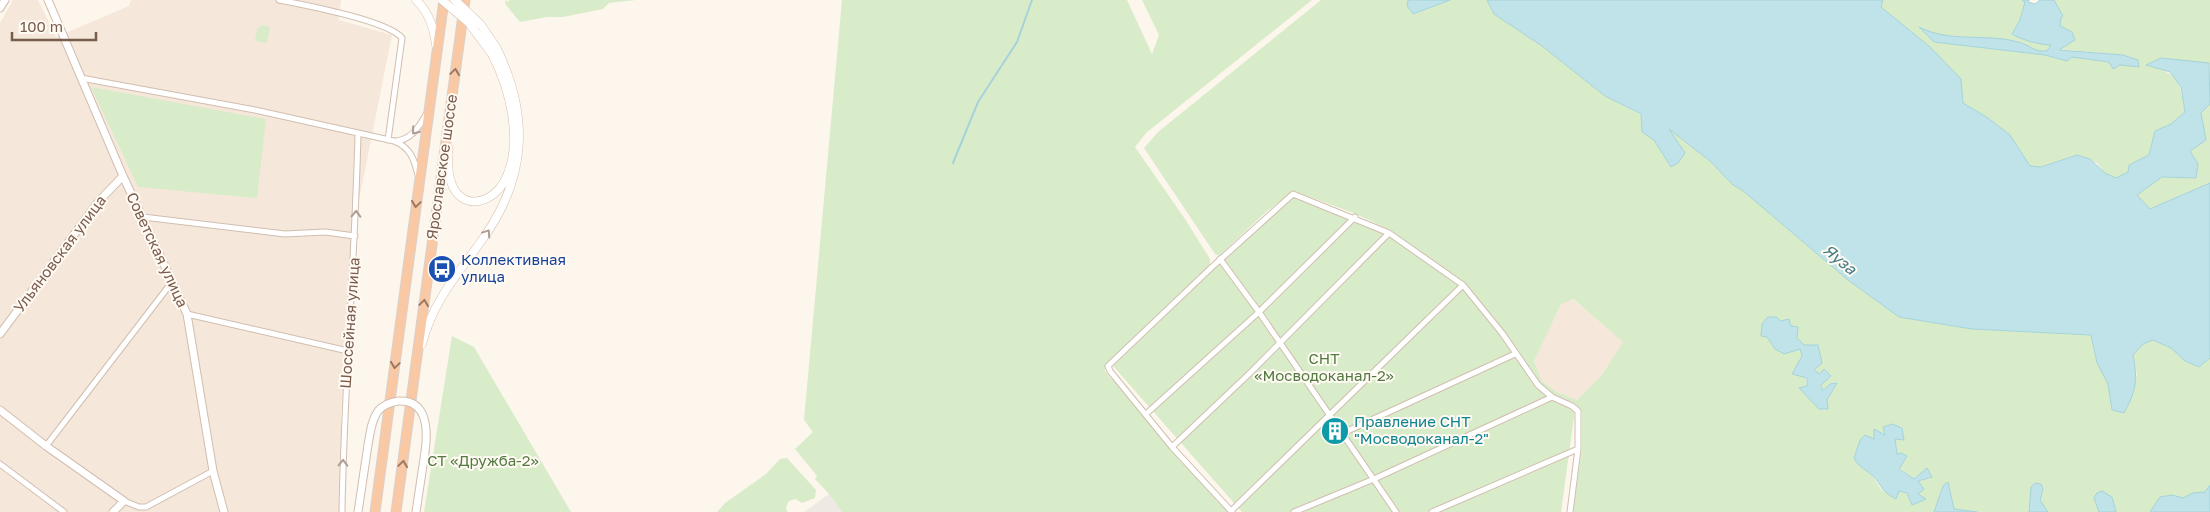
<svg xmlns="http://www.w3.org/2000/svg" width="2210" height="512" viewBox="0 0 2210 512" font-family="'Golos Text',sans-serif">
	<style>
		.residential { fill: #f5e8da }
		.industrial { fill: #efe9e4 }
		.green { fill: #d8ecc9; fill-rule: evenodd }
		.water { fill: #bfe3e8; stroke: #a5d3da }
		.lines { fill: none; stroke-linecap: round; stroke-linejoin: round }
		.stream { stroke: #a5d3da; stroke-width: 2 }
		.minor-casing { stroke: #d1beb0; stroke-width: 7 }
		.tertiary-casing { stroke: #d1beb0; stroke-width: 9 }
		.secondary-casing { stroke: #d6c0b0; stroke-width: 9 }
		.trunk-casing { stroke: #dad1cd; stroke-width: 11 }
		.minor { stroke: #fff; stroke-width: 5 }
		.tertiary { stroke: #fff; stroke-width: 7 }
		.secondary { stroke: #fff; stroke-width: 8 }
		.trunk { stroke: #f9c8a4; stroke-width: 9 }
		.tertiary-bridge-casing { stroke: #d1beb0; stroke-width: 9; stroke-linecap: butt }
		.secondary-bridge-casing { stroke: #d6c0b0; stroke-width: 9; stroke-linecap: butt }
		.tertiary-bridge { stroke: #fff; stroke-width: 7 }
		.secondary-bridge { stroke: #fff; stroke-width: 8 }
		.oneway { stroke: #9a7763 }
		.oneway2 { stroke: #af9d94 }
		.labels { text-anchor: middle; stroke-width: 4; stroke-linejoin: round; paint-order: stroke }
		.street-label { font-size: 15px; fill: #7a5c4d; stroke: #fffaf3 }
		.transit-label { font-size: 15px; fill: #164399; stroke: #fffaf3; text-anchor: start }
		.park-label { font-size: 15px; fill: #537a41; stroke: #fffaf3 }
		.culture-label { font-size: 15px; fill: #0d838f; stroke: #fffaf3; text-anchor: start }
		.water-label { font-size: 16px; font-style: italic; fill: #437c86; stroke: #fffaf3 }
	</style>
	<rect width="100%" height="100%" fill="#fdf6ec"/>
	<!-- residential -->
	<path class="residential" d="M13,0H38L56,37L129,6L131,0H341L339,20L392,35L351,240L341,414V512H0V23Z
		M1572,299L1624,342L1602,375L1577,400L1557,392L1542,381L1534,361L1560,304Z"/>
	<!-- industrial -->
	<path class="industrial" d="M829,494L842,512H804Z"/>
	<!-- green -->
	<path class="green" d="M505,0L508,2L509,0H636L609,3L603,9L563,17H547L520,22L506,5Z
		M842,0H1127L1152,54L1159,35L1142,0H1312L1146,133L1135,147L1185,219L1210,259V265L1114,358L1105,367V371L1111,379L1116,381L1169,447L1227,512H842L829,494L815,479L817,476L795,449L813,432L804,420Z
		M1321,0H1408L1407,6L1413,14L1450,0H1487L1494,14L1542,46L1605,96L1641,115L1642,131L1654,140L1671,167L1668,128L1710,161L1733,185L1742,190L1848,280L1899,317L1972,329L2091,335L2097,363L2108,384L2112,409L2137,376L2133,355L2143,344L2153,340L2171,348L2185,361L2199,367L2210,358V512H1956C1950,503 1952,492 1948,482L1943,486L1934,512H1573L1582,448V412L1576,404L1555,395L1539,384L1493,316L1464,284L1392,231L1356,214L1294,191L1267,211L1219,256L1215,254L1144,148L1158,132ZM1573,299L1623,342L1602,375L1577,400L1557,392L1542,381L1534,361L1561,304ZM1767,337L1797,338L1804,345H1818L1814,369L1820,375L1823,392L1830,384H1837L1827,400L1807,386L1800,348L1775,349ZM1875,430L1895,439L1899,468L1914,479L1931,478L1918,481V494L1925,499L1899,491H1882L1873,477L1854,458L1860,440L1874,439Z
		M1883,0H2022L2025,2L2020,20L2012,34C2022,40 2041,45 2052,45L2047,51H2037L2019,42L1934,34L1921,28L1934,42L2045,55L2067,61L2072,57L2109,62L2113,68L2120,65L2138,67V60L2123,55L2058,49L2072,32L2060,26L2061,18L2063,16L2054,0H2210V64L2161,58L2147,65C2180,75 2179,79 2185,112L2171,124L2155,131L2149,155L2129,165L2128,172L2117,179L2105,173L2097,163L2077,155L2041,167L2030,166L2010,135L1988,118L1963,103L1960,79L1930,47L1881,7Z
		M262,25L270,27L267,43L255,41L257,29Z
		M91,87L266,119L257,198L138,187Z
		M2210,104V183L2150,209L2137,195L2162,177L2196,178L2190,151L2202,122L2201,113Z
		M1294,197L1387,235L1461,286L1520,361L1537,387L1554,401L1571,408L1574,412V417L1561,512H1242L1113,366L1215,268Z
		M452,336L474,347L571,512H424Z
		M787,458L816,490L815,498L802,503L796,499L789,501L786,507L787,512H717L725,503L766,474L780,459Z"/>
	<!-- water -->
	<path class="water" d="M1408,0H1450L1413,14L1407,6Z
		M1487,0H1883L1881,7L1930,47L1961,79L1963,103L1988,118L2010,135L2030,166L2041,167L2077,155L2090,159L2105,173L2116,178L2128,172L2129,165L2149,155L2155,131L2171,124L2185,112L2181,87L2170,72L2146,65L2161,58L2209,63L2210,104L2201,113L2206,140L2190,151L2198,164L2196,178L2162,177L2137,195L2150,209L2210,183V358L2199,367L2185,361L2171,348L2153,340L2143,344L2133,355C2138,380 2136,391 2124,413L2112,410L2108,384L2097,363L2091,335L1972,329L1899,317L1848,280L1742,190L1733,185L1710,161L1669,129L1685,153L1678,163L1671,167L1654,140L1642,132L1641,114L1605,96L1542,46L1494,14Z
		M2022,0H2029L2028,2L2035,4L2040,0H2054L2063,16L2061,18L2060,26L2072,32L2075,40L2059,50L2123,55L2138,60L2139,67L2120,65L2113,69L2109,62L2072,57L2067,61L2045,55L1934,42L1919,27C1950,43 1986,33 2018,42C2031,45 2032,52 2047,51L2051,45C2041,45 2021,40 2012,34L2020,20L2025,2Z
		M1768,317H1776L1781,321L1789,319L1791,326L1798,327L1797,338L1804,345H1818L1822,363L1814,370L1820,374L1824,369L1831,376L1821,385L1823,391L1830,384L1837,383L1827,400L1828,409H1819L1799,388L1807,386V378L1792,374L1802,356L1800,349L1784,354L1775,349L1767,337L1761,336L1762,324Z
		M1893,424L1902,428L1904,440L1895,439L1897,454L1901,453L1907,456L1899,469L1914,479L1927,468L1932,477L1918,481L1924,489L1918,494L1926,499L1912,505L1907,493L1899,491L1896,499C1880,490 1884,489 1874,477C1867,470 1858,467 1854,458L1860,440L1865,435L1874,439V429L1885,435L1883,427Z
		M1948,482L1954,509L1977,512H1934L1943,486Z
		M2035,483L2041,484L2043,489L2040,500L2048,512H2029L2031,487Z
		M2210,485V512H2150L2160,497L2172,495L2183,498L2193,493L2205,492Z
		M2102,491L2112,497L2116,512H2099L2094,498L2097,493Z"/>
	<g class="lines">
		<!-- stream -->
		<path class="stream" d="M953,163L978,102L1017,42L1032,0"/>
		<defs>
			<path id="minor" d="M279,0C304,5 387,20 402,38L388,140
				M81,78L255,110L394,141C411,148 414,159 418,175
				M396,141C413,139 419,126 427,113
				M143,217L285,234L325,232L355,236
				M1220,259L1259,312L1396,512
				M187,314L348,351
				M1146,414L1259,312L1355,217
				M1343,433L1515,354
				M46,446L172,282
				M1172,447L1251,372L1387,235
				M0,464L64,512
				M124,501L139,507H146L213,471
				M1231,511L1463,285
				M342,512C344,386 355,260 358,134
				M1232,512L1172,447L1110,371L1108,366L1212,267L1293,194L1389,233L1463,285L1502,333L1538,385L1552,397L1572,406L1578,411V449L1570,512
				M1294,512L1374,479L1552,397
				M1432,512L1578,449"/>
			<path id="tertiary" d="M48,0L123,176L187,314L213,471L224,512
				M0,8L5,0
				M0,334L99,201L123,176
				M0,410L46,446L124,501L113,512
				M358,512L368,445
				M416,512L425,452"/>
			<path id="secondary" d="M416,0C429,12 434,28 436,45
				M448,147C448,158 447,171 451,182C461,212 493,204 505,180C524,143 510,89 492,54
				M422,344C433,301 457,275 482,240C527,178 530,115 496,47"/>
			<path id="trunk" d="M375,512L444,0
				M396,512L465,0"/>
		</defs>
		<!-- minor casing -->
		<use href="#minor" class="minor-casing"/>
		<!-- tertiary casing -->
		<use href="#tertiary" class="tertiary-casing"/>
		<!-- secondary casing -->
		<use href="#secondary" class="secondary-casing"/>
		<!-- trunk casing -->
		<use href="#trunk" class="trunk-casing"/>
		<!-- minor -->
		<use href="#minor" class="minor"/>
		<!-- tertiary -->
		<use href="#tertiary" class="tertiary"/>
		<!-- secondary -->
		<use href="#secondary" class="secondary"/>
		<!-- trunk -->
		<use href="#trunk" class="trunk"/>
		<defs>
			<path id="tertiary-bridge" d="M368,445C370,434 371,421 378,411C383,405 391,402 399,401C428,400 428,431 425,452"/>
			<path id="secondary-bridge" d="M442,0L469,23L492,54
				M455,0L481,25L496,47"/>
		</defs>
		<!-- tertiary-bridge casing -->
		<use href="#tertiary-bridge" class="tertiary-bridge-casing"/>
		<!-- secondary-bridge casing -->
		<use href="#secondary-bridge" class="secondary-bridge-casing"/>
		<!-- tertiary-bridge -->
		<use href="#tertiary-bridge" class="tertiary-bridge"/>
		<!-- secondary-bridge -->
		<use href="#secondary-bridge" class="secondary-bridge"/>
	</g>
	<!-- one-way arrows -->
	<defs><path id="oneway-chevron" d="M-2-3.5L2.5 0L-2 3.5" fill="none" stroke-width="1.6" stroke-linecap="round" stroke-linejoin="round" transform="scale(1.25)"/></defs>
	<g class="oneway">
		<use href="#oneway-chevron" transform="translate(455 72) rotate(-82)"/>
		<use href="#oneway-chevron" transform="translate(416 204) rotate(98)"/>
		<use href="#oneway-chevron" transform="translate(424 303) rotate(-82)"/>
		<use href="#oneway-chevron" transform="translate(395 365) rotate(98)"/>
		<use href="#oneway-chevron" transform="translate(403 464) rotate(-82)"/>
	</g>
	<g class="oneway2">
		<use href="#oneway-chevron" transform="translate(415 131) rotate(129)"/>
		<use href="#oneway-chevron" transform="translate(356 214) rotate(-89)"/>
		<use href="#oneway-chevron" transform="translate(487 233) rotate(-56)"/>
		<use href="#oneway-chevron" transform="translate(343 463) rotate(-89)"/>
	</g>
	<!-- icons -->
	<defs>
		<symbol id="bus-disc" viewBox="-11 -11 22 22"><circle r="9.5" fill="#1a4fb4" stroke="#fffaf3"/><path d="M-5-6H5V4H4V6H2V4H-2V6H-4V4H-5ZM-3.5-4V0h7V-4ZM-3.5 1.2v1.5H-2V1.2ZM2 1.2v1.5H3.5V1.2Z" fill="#fff"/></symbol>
		<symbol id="building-disc" viewBox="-11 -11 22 22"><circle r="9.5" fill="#0f9aa8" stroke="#fffaf3"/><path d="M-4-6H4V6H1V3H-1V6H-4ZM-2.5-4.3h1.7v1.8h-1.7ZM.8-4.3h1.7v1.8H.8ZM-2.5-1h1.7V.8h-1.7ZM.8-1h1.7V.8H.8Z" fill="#fff"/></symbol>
	</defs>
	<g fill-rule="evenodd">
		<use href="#bus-disc" x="426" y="253" width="32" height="32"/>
		<use href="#building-disc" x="1319" y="415" width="32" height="32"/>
	</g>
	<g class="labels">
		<!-- street labels -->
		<g class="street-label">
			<text transform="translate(442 167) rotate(-82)" y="5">Ярославское шоссе</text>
			<text transform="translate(157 250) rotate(65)" y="5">Советская улица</text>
			<text transform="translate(60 254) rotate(-53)" y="5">Ульяновская улица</text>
			<text transform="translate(350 323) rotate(-86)" y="5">Шоссейная улица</text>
		</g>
		<!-- transit labels -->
		<g class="transit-label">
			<text x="461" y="265">Коллективная<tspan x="461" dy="17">улица</tspan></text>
		</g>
		<!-- park labels -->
		<g class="park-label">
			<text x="1324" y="364">СНТ<tspan x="1324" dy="17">«Мосводоканал-2»</tspan></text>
			<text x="483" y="466">СТ «Дружба-2»</text>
		</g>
		<!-- culture labels -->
		<g class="culture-label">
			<text x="1354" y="427">Правление СНТ<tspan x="1354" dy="17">"Мосводоканал-2"</tspan></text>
		</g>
		<!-- water labels -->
		<g class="water-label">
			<text transform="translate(1840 259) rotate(40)" y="6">Яуза</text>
		</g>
	</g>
	<!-- scale -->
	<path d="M12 32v8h84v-8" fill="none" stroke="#7a5c4d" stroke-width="2.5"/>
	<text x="20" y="32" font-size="15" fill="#7a5c4d" stroke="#fffaf3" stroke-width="4" paint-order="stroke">100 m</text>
</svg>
